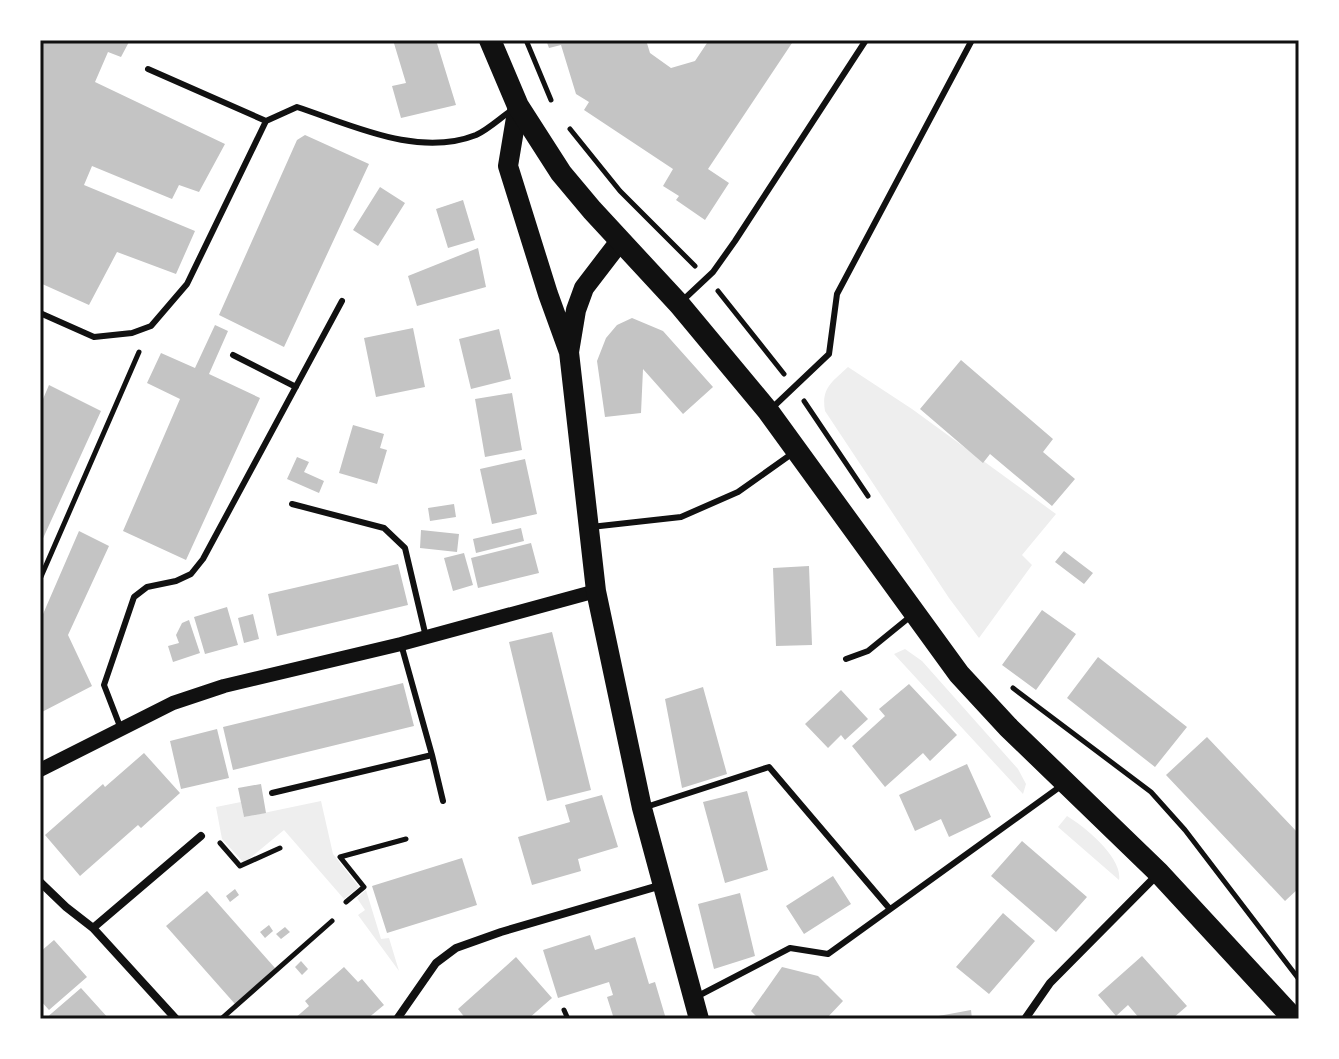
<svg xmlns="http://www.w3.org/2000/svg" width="1339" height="1059" viewBox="0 0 1339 1059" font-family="Helvetica,sans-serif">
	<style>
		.green { fill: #eee }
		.building { fill: #c4c4c4 }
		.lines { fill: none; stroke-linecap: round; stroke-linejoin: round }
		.path { stroke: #111; stroke-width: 5 }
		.service { stroke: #111; stroke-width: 6 }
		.minor { stroke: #111; stroke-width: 8 }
		.tertiary { stroke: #111; stroke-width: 14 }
		.primary { stroke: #111; stroke-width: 20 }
		.trunk { stroke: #111; stroke-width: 22 }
		.neatline { fill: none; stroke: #111; stroke-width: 3 }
	</style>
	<rect width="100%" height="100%" fill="#fff"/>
	<!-- green -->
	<path class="green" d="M848,367L912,409L1056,514L1022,555L1032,565L979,638L949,598L825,411C821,388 832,382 848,367Z
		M905,649L922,661L1018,769L1026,784L1023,794L894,654Z
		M321,801L333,854L359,887L344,899L284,830L244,863L222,839L216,807L241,802L244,817Z
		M1067,816C1085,827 1123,858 1119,880L1058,827Z
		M366,890L381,939L389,938L399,971L358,915L365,910L357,898Z"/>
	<!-- building -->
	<path class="building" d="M40,40H130L121,57L108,52L95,82L225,144L199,192L179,185L172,199L92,166L84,185L195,231L176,274L117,252L89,305L40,283Z
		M393,40H436L456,105L401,118L392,86L406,83Z
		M546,40H646L650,53L671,68L695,61L709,40H794L708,169L729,183L705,220L676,200L679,196L663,186L673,169L584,110L589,102L576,94L561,45L549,48Z
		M305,135L369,164L284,347L219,315L297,140Z
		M380,187L405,203L378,246L353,230Z
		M463,200L475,240L448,248L436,209Z
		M478,248L486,287L417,306L408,276Z
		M632,318L663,331L713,387L683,414L643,369L641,413L605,417L597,361L606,338L617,325Z
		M215,325L228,331L209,374L260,398L186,560L123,531L180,399L147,383L161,353L195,368Z
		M413,328L425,387L376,397L364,338Z
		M499,329L511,379L471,389L459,339Z
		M961,360L1053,439L1043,452L1075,479L1052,506L990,454L983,463L920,409Z
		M49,385L101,411L40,545V406Z
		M512,393L522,450L485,457L475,399Z
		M353,425L384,434L380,448L387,450L377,484L339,473Z
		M297,457L309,462L304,472L324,481L319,493L287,479Z
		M525,459L537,514L492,524L480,469Z
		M454,504L456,517L430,521L428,508Z
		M521,528L524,541L476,553L473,539Z
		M421,530L459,534L457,552L420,548Z
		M79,531L109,546L68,635L92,686L40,713V621Z
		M531,543L539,573L478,588L471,558Z
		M1064,551L1093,573L1084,584L1055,562Z
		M464,553L473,585L453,591L444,558Z
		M398,564L408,605L277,636L268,594Z
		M809,566L812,645L776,646L773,568Z
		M227,607L238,645L205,654L194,617Z
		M1042,610L1076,634L1036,690L1002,665Z
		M253,614L259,639L244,643L238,618Z
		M189,620L200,653L173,662L168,646L179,643L176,635L182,623Z
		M552,632L591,790L547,801L509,642Z
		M1098,657L1187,727L1155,767L1067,698Z
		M403,683L414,726L233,770L223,727Z
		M909,684L957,735L930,761L923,753L885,787L852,746L885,716L879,709Z
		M703,687L727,774L682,788L665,699Z
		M841,690L868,719L845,740L841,735L828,748L805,724Z
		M217,729L229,778L181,789L170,741Z
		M1207,737L1299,834V888L1285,901L1166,775Z
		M144,753L180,793L141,828L138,825L80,876L45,835L103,784L105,787Z
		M967,764L991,817L949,837L941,819L915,831L899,795Z
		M261,784L266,813L244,817L238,788Z
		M747,791L768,870L725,883L703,802Z
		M602,795L618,847L578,859L581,871L532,885L518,837L570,822L565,805Z
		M1022,841L1087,897L1056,932L991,876Z
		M462,858L477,905L387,933L372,886Z
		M833,876L851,904L804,934L786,906Z
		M235,889L239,895L230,902L226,896Z
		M207,891L275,968L235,1004L166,926Z
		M740,893L755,956L714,969L698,904Z
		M1003,913L1035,941L989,994L956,967Z
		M269,925L273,931L265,938L260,932Z
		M285,927L290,932L281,939L276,934Z
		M590,935L595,950L635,937L649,984L655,982L666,1019H614L607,997L613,995L609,982L558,998L543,950Z
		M54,940L87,977L49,1010L40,1000V952Z
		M1142,956L1187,1006L1172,1019H1140L1128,1005L1116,1016L1098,995Z
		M516,957L552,998L528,1019H466L458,1009Z
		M301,961L308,969L302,975L295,967Z
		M344,967L358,982L362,979L384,1005L367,1019H294L309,1006L305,1001Z
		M782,967L818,976L843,1001L826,1019H759L751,1011Z
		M81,988L109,1019H45Z
		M971,1010L972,1019H933V1017Z"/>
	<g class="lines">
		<!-- path -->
		<path class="path" d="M526,40L551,100
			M570,129L620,191L695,266
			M718,291L784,374
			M804,401L868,496
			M40,579L139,352
			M1013,688L1151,792L1185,830L1298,978
			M220,843L240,866L280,848
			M346,902L364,887L340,857L406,839
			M564,1010L568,1019
			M221,1019L332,921"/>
		<!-- service -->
		<path class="service" d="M148,69L266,121
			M681,302L713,272L735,241L866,40
			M40,313L94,337L132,333L151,326L187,284L266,121L297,107C352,125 418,158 476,135C489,129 500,118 512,110
			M233,355L296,387
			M771,409L829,354L837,294L972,40
			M292,504L384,528L405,548L426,637
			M591,527L681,517L738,492L793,453
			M846,659L868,651L911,616
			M121,729L104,685L134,597L147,587L176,581L191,574L203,559L342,301
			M432,755L443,801
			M272,793L432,755L401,644
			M646,807L769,767L889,908
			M698,996L790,948L828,954L1061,786"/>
		<!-- minor -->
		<path class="minor" d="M40,882L66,907L93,928L176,1019
			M93,928L201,836
			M397,1019L436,963L456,948L501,932L662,885
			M1025,1019L1050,983L1159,873"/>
		<!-- tertiary -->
		<path class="tertiary" d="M40,770L173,703L224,686L401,644L596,591"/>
		<!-- primary -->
		<path class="primary" d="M518,106L508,166L548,294L569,352
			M620,241L584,288L576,310L569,352L596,591L642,808L699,1019"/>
		<!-- trunk -->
		<path class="trunk" d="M490,40L518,106L561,173L592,210L679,304L768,411L959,674L1008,727L1159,873L1294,1019"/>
	</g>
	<!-- border -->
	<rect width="1339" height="1059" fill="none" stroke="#ffffff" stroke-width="84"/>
	<rect x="42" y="42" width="1255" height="975" class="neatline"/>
</svg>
